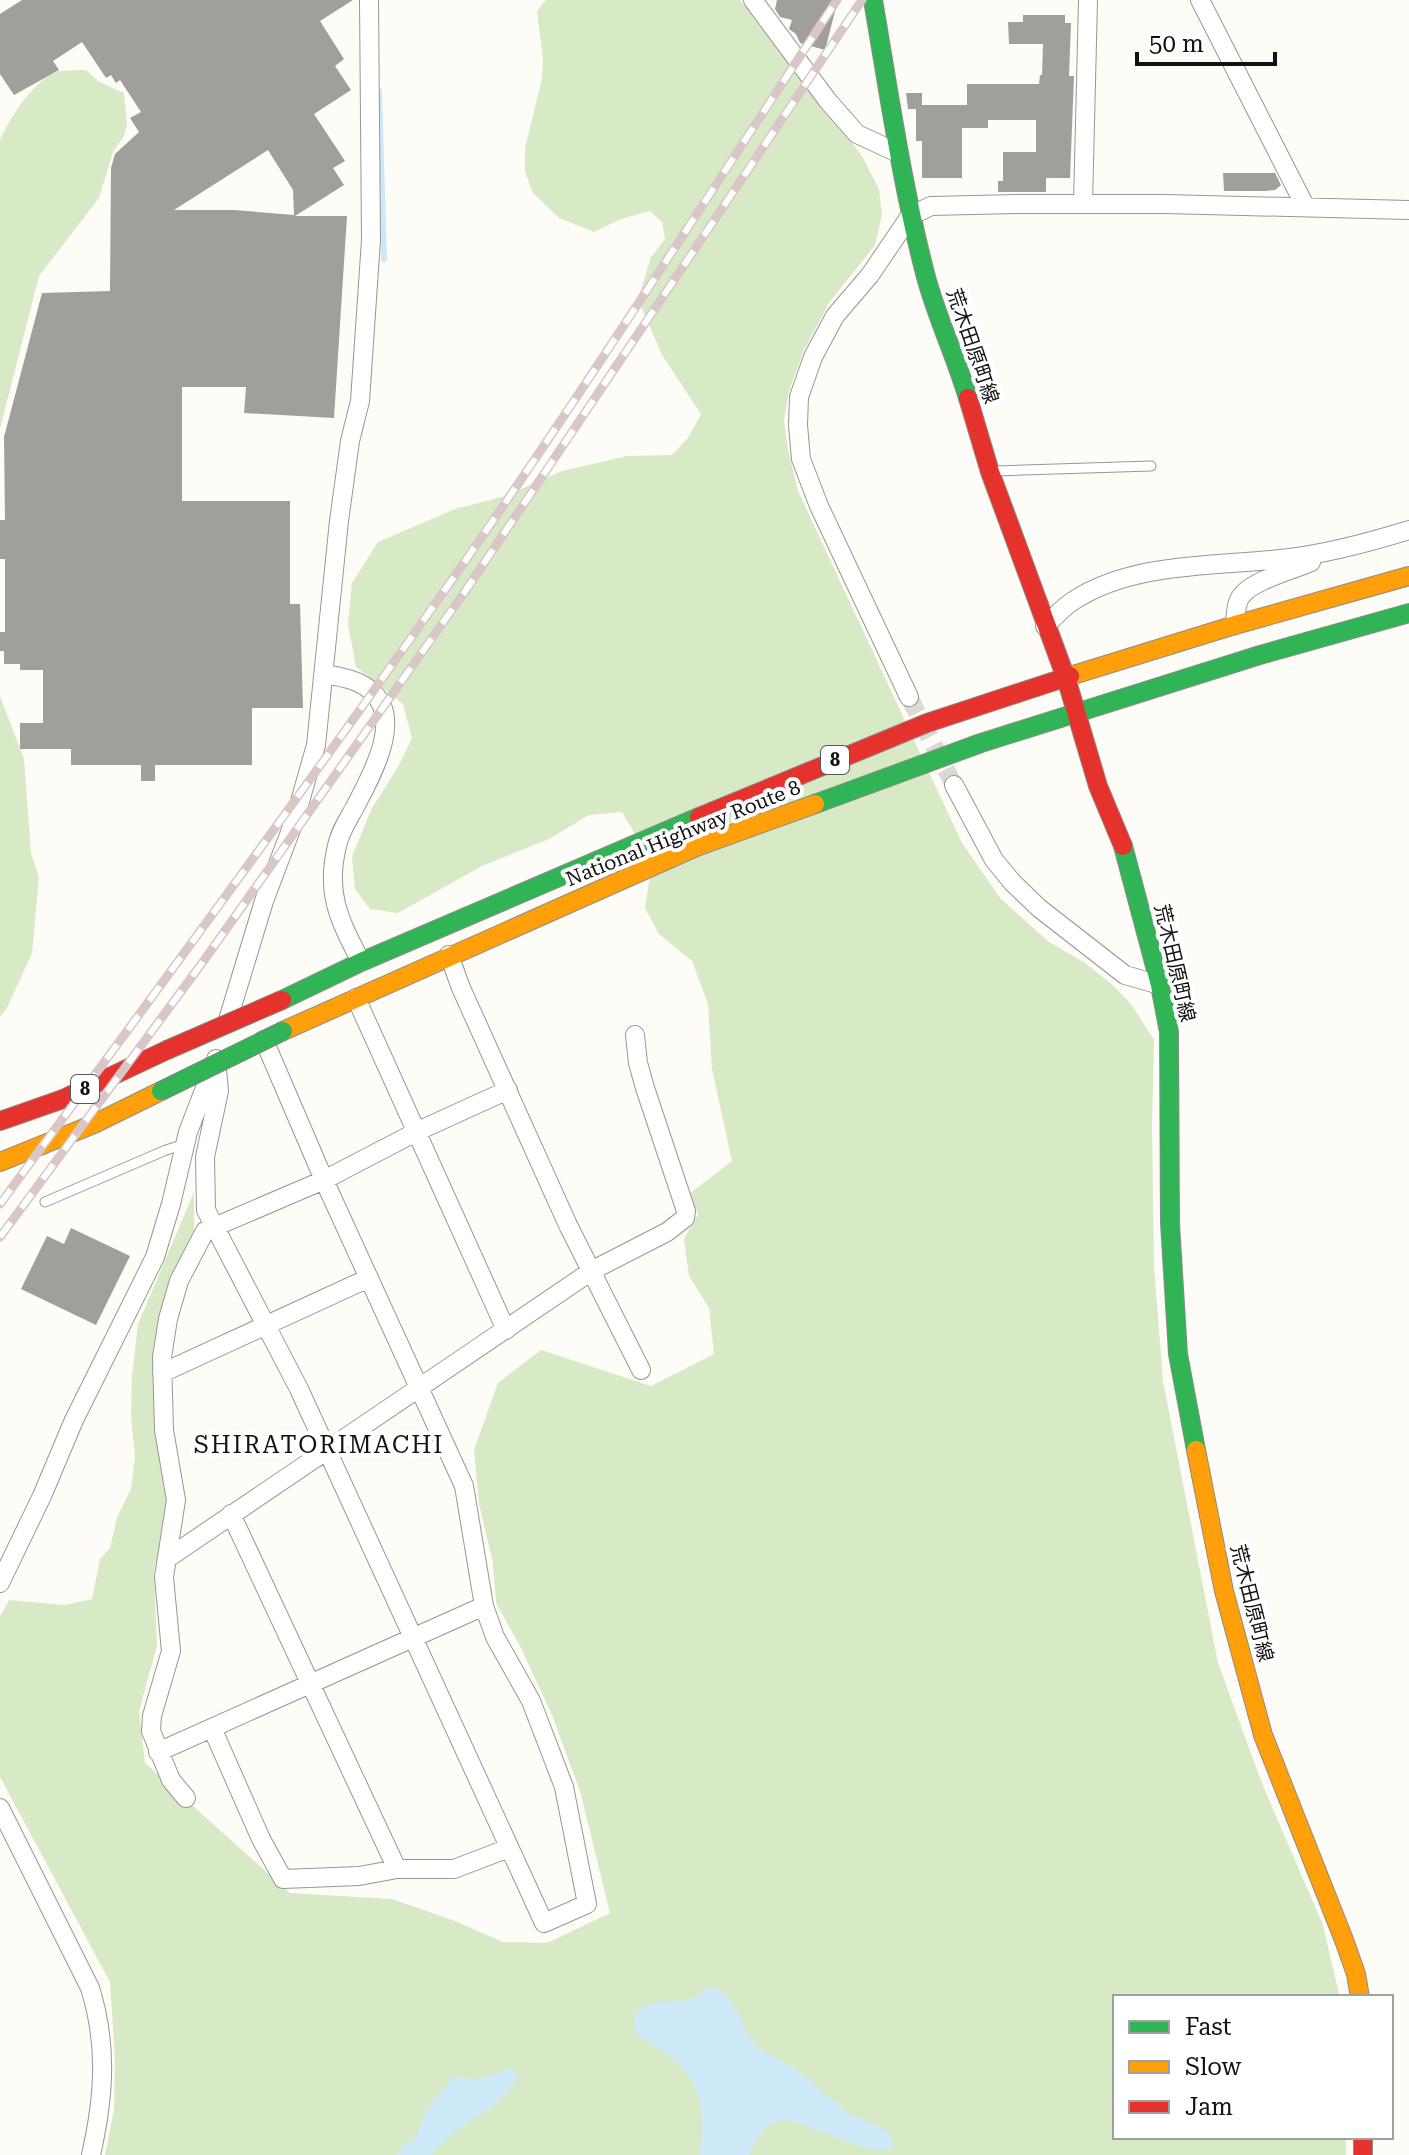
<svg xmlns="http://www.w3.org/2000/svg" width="1409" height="2155" viewBox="0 0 1409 2155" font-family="'Roboto Serif','Noto Sans JP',serif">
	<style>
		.forest { fill: #d8eac5 }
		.water { fill: #cde8f7 }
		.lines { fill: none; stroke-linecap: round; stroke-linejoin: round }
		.stream { stroke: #cde8f7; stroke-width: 6 }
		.building { fill: #a19f9c; fill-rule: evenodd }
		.street-tunnel { stroke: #dad9d4; stroke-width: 18; stroke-dasharray: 18 9; stroke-linecap: butt }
		.lane-casing { stroke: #979795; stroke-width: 11 }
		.street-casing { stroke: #979795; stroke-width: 20 }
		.fast-casing { stroke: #8e8d8b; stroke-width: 20 }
		.slow-casing { stroke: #8e8d8b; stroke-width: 20 }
		.jam-casing { stroke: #8e8d8b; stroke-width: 20 }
		.lane { stroke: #fffffe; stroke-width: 9 }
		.street { stroke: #fffffe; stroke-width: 18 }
		.fast { stroke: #30b455; stroke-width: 18 }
		.slow { stroke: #ff9f0a; stroke-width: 18 }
		.jam { stroke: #e5322d; stroke-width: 18 }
		.rail-casing { stroke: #d9c6c7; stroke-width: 9 }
		.rail { stroke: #fff; stroke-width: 6; stroke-dasharray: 18; stroke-linecap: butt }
		.fast-bridge-casing { stroke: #858482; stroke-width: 20; stroke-linecap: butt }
		.jam-bridge-casing { stroke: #858482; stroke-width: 20; stroke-linecap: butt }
		.fast-bridge { stroke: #30b455; stroke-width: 18 }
		.jam-bridge { stroke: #e5322d; stroke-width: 18 }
		.labels { text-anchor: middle; stroke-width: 8; stroke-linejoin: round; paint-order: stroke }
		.shield { fill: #fff; stroke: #585858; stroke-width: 2 }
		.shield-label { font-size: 18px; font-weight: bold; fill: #111 }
		.street-label { font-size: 20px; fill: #111; stroke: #fff }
		.quarter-label { font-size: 24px; letter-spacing: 2px; fill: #111; stroke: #fff }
	</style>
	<rect width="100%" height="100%" fill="#fdfcf7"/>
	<!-- forest -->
	<path class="forest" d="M546,0H740L775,42L862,156L879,189L882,215L875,245L829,303L804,350L789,391L784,420L788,450L798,491L962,843L1001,899L1049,942L1084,962L1114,986L1131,1004L1154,1040L1152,1127L1154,1265L1163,1381L1218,1663L1263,1786L1323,1925L1339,1994V1997H1115V2137H1346V2155H105L114,2110L115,2059L110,1982L0,1777V1617L9,1600L65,1605L92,1599L100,1559L110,1548L117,1517L131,1489L135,1456L131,1416L132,1376L138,1324L194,1192V1233L190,1248L162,1313L168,1499L165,1530L154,1571L157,1646L139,1711L145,1763L290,1893L392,1899L455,1921L503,1942L547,1943L610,1913L580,1791L552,1715L521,1648L496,1603L493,1563L479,1504L474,1450L498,1383L541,1350L651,1386L714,1354L709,1308L689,1276L684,1239L698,1214L689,1194L732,1161L712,1069L708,1004L692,961L659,934L645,908L652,863L622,812L589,815L549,839L482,866L398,913L370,909L355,889L352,856L372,808L398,767L412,738L403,704L356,667L348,624L352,583L378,542L455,509L505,496L562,471L627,456L672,455L688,438L701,414L662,355L638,299L651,257L665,239L662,222L650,211L621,219L594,232L559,218L533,193L525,171V148L542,79L543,59L537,11Z
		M86,70L98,81L124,93L127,124L124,136L113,152L99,198L39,276L0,429V140C10,118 35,77 60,71C68,70 78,70 86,70Z
		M0,696L24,759L31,853L39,877L32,953L7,1008L0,1017Z"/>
	<!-- water -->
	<path class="water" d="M706,1988C735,1988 738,2021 752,2040C759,2051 775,2057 787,2064C810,2077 827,2098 849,2113C861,2121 877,2123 888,2132C893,2137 893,2142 892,2148C874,2155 829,2135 810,2127C776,2112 764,2122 749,2155H699C707,2116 702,2081 669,2056C659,2048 647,2044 637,2034C623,1997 669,2004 690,1999C697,1998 701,1993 706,1988Z
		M512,2068L518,2076C507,2102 482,2112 460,2128C450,2136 441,2146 431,2155H395L417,2135L427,2109L454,2076L476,2080Z"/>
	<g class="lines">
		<!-- stream -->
		<path class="stream" d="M379,91L384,259"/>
	</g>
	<!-- building -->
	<path class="building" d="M22,0H353L320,21L344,59L335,66L351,90L314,114L345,161L333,168L344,185L295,216H347L334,418L244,413L246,387H182V501H290V604H300L303,708H252V765H155V781H141V765H71V749H20V723H43V670H20V664H4V651H0V632H5V559H0V520H5L4,437L42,293L110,291L111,168L115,154L139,132L130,118L141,112L120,80L116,83L111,75L106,78L82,42L53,61L59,70L14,95L0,74V14ZM268,150L293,190L294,215L234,210H174Z
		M777,0H838L825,50L800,43L796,34L789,29L792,20L780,17L775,9Z
		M1023,15H1065V23H1071L1069,76H1074L1070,178H1046V192H998V181H1003V152H1036V120H988V128H962V178H922V141H916V109H908L906,93H922V105H967V84H1039L1040,75H1042L1043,44H1009L1008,22H1023Z
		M1223,173H1275L1281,185L1275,190L1265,191H1224Z
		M71,1228L130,1256L96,1325L21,1289L47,1236L64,1244Z"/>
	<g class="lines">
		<!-- street-tunnel -->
		<path class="street-tunnel" d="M909,697L954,785"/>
		<defs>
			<path id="lane" d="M994,471L1151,466
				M45,1202L166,1150L185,1144"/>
			<path id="street" d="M753,0L828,101L857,134L898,153
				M1200,0L1305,206
				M1083,204L1088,0
				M1235,625C1236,616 1235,603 1242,595C1254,580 1293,570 1311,562
				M1045,626C1054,618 1063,607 1073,601C1129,564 1206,566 1271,560C1318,556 1363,544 1409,530
				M324,674C340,677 357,679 370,690C405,718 371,776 355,807C348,820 340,831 337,846C325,894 340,921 361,962
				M909,697L819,506L801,459L798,425L799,397L813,357L835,316L870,275L910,216L931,206L1016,204H1165L1409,210
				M954,785L994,860L1012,882L1039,908L1125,975L1160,985
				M449,955L461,988L568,1225L641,1370
				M356,998L506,1330
				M227,1023L264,901L295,819L316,745L339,521L350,441L360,401L371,240L369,0
				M216,1059L219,1091L205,1157L206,1210L299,1389L544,1923L587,1904L564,1787L531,1701L495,1637L484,1606L464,1486L324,1180L264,1040
				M162,1373L369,1278
				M231,1514L397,1869
				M168,1558L593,1270L667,1232L685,1218L686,1211L645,1088L638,1063L635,1035
				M0,1583L42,1496L74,1420L155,1257L171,1204L188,1132L213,1067
				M212,1728L261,1839L283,1879L359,1876L397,1869H454L509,1848
				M158,1752L484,1606
				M186,1798L171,1780L151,1731L152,1716L171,1651L164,1577L176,1500L164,1430L162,1357L168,1319L179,1281L205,1231L324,1180L418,1131L508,1090
				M0,1808L90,1988C108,2046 104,2097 91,2155"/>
			<path id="fast" d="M873,0C889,93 902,186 926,277C937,318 956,357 968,398
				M815,804L981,743L1260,655L1409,613
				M1123,846L1160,985L1169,1032L1170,1223L1178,1354L1196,1450
				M282,1000L361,962L699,817"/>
			<path id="slow" d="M1070,676L1235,625L1409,576
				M283,1031L696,847L815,804
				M0,1162L94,1124L161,1091
				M1196,1450L1224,1591L1263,1735L1344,1940L1356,1974L1360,1997"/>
			<path id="jam" d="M968,398L990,472L1066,678L1098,786L1123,846
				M699,817L927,723L1070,676
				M0,1121L63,1099L167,1050
				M1363,2137V2155"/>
		</defs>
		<!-- lane casing -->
		<use href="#lane" class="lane-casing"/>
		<!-- street casing -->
		<use href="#street" class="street-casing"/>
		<!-- fast casing -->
		<use href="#fast" class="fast-casing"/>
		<!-- slow casing -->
		<use href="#slow" class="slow-casing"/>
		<!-- jam casing -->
		<use href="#jam" class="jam-casing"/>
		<!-- lane -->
		<use href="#lane" class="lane"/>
		<!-- street -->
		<use href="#street" class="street"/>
		<!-- fast -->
		<use href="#fast" class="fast"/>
		<!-- slow -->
		<use href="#slow" class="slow"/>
		<!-- jam -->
		<use href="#jam" class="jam"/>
		<defs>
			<path id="rail" d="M0,1204C153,996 306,788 454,577C586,388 710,192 837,0
				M0,1237L205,959L466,590L862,0"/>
		</defs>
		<!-- rail casing -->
		<use href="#rail" class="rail-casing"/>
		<!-- rail -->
		<use href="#rail" class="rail"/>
		<defs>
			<path id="fast-bridge" d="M161,1091L283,1031"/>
			<path id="jam-bridge" d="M167,1050L282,1000"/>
		</defs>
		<!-- fast-bridge casing -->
		<use href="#fast-bridge" class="fast-bridge-casing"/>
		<!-- jam-bridge casing -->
		<use href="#jam-bridge" class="jam-bridge-casing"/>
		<!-- fast-bridge -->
		<use href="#fast-bridge" class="fast-bridge"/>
		<!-- jam-bridge -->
		<use href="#jam-bridge" class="jam-bridge"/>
	</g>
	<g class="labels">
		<!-- shield labels -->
		<g class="shield">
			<rect x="821" y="746" width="28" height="28" rx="6"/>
			<rect x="71" y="1075" width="28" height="28" rx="6"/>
		</g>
		<g class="shield-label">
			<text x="835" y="766">8</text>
			<text x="85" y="1095">8</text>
		</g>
		<!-- street labels -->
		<g class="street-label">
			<text transform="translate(973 346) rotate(71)" y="7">荒木田原町線</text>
			<text transform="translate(683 833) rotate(-22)" y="7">National Highway Route 8</text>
			<text transform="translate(1175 963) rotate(77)" y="7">荒木田原町線</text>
			<text transform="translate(1252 1603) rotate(76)" y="7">荒木田原町線</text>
		</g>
		<!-- quarter labels -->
		<g class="quarter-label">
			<text x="319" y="1453">SHIRATORIMACHI</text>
		</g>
	</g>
	<!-- legend -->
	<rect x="1113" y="1995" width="280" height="144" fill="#ffffff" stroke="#a0a0a0" stroke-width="2"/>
	<rect x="1129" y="2021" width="40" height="12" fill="#30b455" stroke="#a0a0a0" stroke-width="2"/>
	<text x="1185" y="2035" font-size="24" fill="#111111">Fast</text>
	<rect x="1129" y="2061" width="40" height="12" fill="#ff9f0a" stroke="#a0a0a0" stroke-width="2"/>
	<text x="1185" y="2075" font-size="24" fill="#111111">Slow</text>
	<rect x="1129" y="2101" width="40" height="12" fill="#e5322d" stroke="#a0a0a0" stroke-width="2"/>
	<text x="1185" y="2115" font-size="24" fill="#111111">Jam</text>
	<!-- scale -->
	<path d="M1137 52v12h138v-12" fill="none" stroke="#111111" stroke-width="4"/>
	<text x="1149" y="52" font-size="24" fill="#111111" stroke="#ffffff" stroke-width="6" paint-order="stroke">50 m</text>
</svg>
